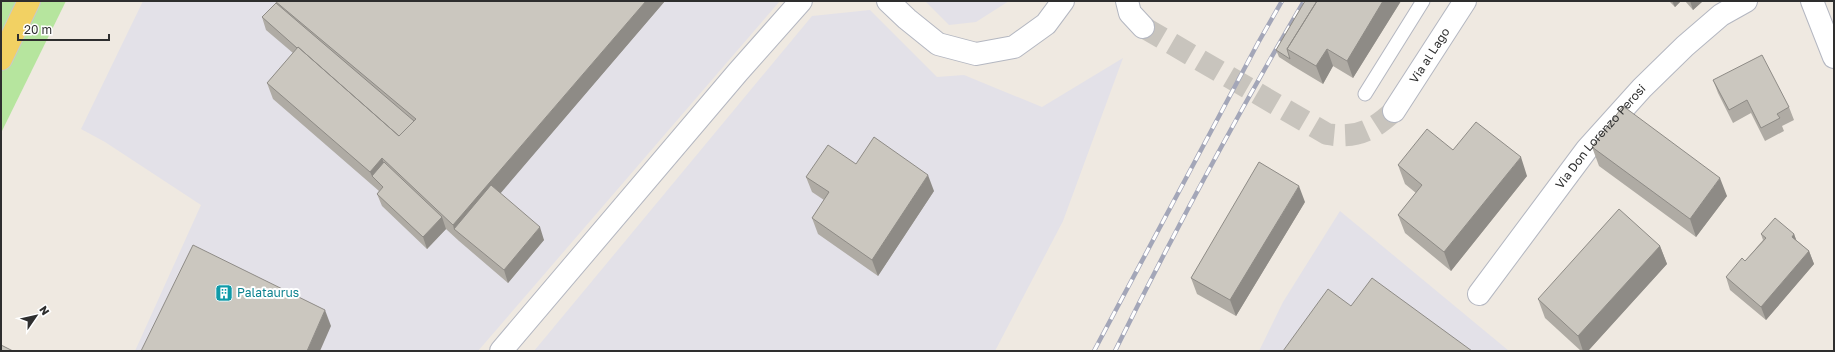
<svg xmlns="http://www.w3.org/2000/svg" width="1835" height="352" viewBox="0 0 1835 352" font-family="'Golos Text',sans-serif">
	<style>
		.industrial { fill: #e3e1e8 }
		.green { fill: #b6e59e }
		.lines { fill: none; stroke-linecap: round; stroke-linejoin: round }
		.minor-tunnel { stroke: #c8c4bd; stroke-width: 22; stroke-dasharray: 22 11; stroke-linecap: butt }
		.service-casing { stroke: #b4b7c1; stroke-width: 15 }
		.minor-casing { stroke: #b4b7c1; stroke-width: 24 }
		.primary-casing { stroke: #c9c9c9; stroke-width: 24 }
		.service { stroke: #fff; stroke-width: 13 }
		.minor { stroke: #fff; stroke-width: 22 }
		.primary { stroke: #f2d163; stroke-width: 22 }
		.rail-casing { stroke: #a3a6b8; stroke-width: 4.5 }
		.rail { stroke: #fff; stroke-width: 3; stroke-dasharray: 9; stroke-linecap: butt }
		.wall { fill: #afaba4 }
		.shaded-wall { fill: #8e8b86 }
		.building { fill: #cbc7bf; stroke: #8e8b86 }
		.labels { text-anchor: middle; stroke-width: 4; stroke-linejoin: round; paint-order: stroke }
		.street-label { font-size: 12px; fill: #2e2e2e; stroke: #fff }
		.culture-label { font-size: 12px; fill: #0d838f; stroke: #fff; text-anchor: start }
	</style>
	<rect width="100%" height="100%" fill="#efe9e1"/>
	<!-- industrial -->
	<path class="industrial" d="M143,1H780L478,351H135L201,205L105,142L81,129Z
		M925,1H1009L976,22L949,25Z
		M870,10L937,77L964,75L1042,107L1123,58L1063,221L995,351H534L812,16Z
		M1340,211L1509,351H1259L1283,302Z"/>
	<!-- green -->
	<path class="green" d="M1,1H66L1,133Z"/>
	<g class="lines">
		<!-- minor-tunnel -->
		<path class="minor-tunnel" d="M1143,27L1327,134C1357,139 1373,130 1394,111"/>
		<defs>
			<path id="service" d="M1365,94L1423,1"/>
			<g id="minor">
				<path d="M888,1L907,19L938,44L976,54L1014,47L1046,24L1063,1"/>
				<path d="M1127,1L1130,13L1143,27"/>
				<path d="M1812,1L1834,57"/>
				<path id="s1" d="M1394,111L1465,1"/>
				<path id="s2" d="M1479,294L1587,149L1642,88L1685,46L1721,15L1746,1"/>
				<path d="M501,351L738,72L801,1"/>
			</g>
			<path id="primary" d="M1,59L29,1"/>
		</defs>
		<!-- service casing -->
		<use href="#service" class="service-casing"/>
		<!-- minor casing -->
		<use href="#minor" class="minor-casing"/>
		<!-- primary casing -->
		<use href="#primary" class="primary-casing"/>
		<!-- service -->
		<use href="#service" class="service"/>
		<!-- minor -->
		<use href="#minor" class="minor"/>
		<!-- primary -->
		<use href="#primary" class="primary"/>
		<defs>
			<path id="rail" d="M1094,351L1258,43L1282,1
				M1115,351C1174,232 1237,115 1304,1"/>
		</defs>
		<!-- rail casing -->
		<use href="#rail" class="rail-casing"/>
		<!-- rail -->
		<use href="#rail" class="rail"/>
	</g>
	<!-- wall -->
	<path class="wall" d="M275,1H665L500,193L544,240L508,283L459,241L446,229L427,249L382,206L377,194L379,191L273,99L267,83L293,53L266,30L262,17L276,3Z
		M1305,1H1401L1353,78L1333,66L1323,84L1293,66L1279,57L1276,50Z
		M1669,1H1681L1675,7Z
		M1685,1H1703L1693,10Z
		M1713,80L1789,107L1794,120L1782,126L1784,131L1765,141L1751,113L1733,123L1718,93Z
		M1592,147L1727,196L1696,237L1599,166Z
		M1453,150L1527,176L1451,271L1405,233L1398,215L1416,193L1405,184L1398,165Z
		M856,164L934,191L878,276L818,234L812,218L824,200L812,192L806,177Z
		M1305,202L1236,316L1197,294L1191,278Z
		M1761,234H1794L1796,240L1809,251L1814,264L1766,320L1730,290L1726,277L1745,261L1763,240Z
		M1660,246L1667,264L1588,351H1581L1545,318L1538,299Z"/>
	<!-- shaded-wall -->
	<path class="shaded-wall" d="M646,1H665L464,236L454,229L453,225Z
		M1383,1H1401L1353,78L1347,61Z
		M1672,1H1681L1675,7Z
		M1690,1H1703L1693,10Z
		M1327,49L1333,66L1323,84L1316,66Z
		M1521,157L1527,176L1451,271L1444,252Z
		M382,158L388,174L372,176L370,172Z
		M928,175L934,191L878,276L872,260Z
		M1720,178L1727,196L1696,237L1690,219Z
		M1299,186L1305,202L1236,316L1230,300Z
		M442,217L446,229L427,249L423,237Z
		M540,227L544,240L508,283L504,270Z
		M1794,234L1799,247L1792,237Z
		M1660,246L1667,264L1588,351H1583L1578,336Z
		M1809,251L1814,264L1766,320L1761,307Z
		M325,310L331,326L320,351H307Z"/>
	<!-- building -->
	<path class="building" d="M275,1H646L453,225L382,158L370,172L267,83L298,47L399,136L416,119Z
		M1305,1H1317L1287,49L1290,59L1276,50Z
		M1317,1H1383L1347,61L1327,49L1316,66L1287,49Z
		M276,3L414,121L399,136L298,47L297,48L262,17Z
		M1762,55L1789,107L1777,114L1780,118L1761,128L1747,100L1729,110L1713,80Z
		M1623,106L1720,178L1690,219L1592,147Z
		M1476,122L1521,157L1444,252L1398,215L1422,185L1398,165L1427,129L1453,150Z
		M874,137L928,175L872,260L812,218L829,192L806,177L828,145L856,164Z
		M384,162L442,217L423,237L377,194L383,187L372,176Z
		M1259,162L1299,186L1230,300L1191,278Z
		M491,185L540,227L504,270L454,229Z
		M1619,209L1660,246L1578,336L1538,299Z
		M1775,218L1794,234L1792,237L1809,251L1761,307L1726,277L1742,258L1745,261L1766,238L1761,234Z
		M193,245L325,310L307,351H141Z
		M1372,278L1472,351H1283L1328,289L1351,306Z
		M1,345L13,351H1Z"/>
	<!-- icons -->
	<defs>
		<symbol id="building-square" viewBox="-11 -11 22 22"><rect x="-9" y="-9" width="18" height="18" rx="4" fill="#0f9aa8" stroke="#fff"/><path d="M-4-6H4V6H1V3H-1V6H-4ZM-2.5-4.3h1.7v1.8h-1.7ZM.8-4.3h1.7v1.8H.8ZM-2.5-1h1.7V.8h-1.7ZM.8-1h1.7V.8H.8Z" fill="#fff"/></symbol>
	</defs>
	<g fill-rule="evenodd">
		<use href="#building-square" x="214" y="283" width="20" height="20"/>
	</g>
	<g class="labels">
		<!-- street labels -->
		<g class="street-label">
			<text dy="4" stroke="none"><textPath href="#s1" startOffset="66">Via al Lago</textPath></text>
			<text dy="4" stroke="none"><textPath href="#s2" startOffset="199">Via Don Lorenzo Perosi</textPath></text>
		</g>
		<!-- culture labels -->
		<g class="culture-label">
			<text x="237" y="297">Palataurus</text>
		</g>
	</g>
	<!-- border -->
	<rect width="1835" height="352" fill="none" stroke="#2e2e2e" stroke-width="4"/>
	<!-- north arrow -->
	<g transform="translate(36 316) rotate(56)" stroke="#ffffff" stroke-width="3" paint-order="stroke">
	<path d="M0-3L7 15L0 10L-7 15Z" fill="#2e2e2e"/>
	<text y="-6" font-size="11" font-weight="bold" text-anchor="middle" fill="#2e2e2e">N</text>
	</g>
	<!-- scale -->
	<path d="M18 34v6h91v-6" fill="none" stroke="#2e2e2e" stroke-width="2"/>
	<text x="24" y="34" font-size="12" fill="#2e2e2e" stroke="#ffffff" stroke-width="3" paint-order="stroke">20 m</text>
</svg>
